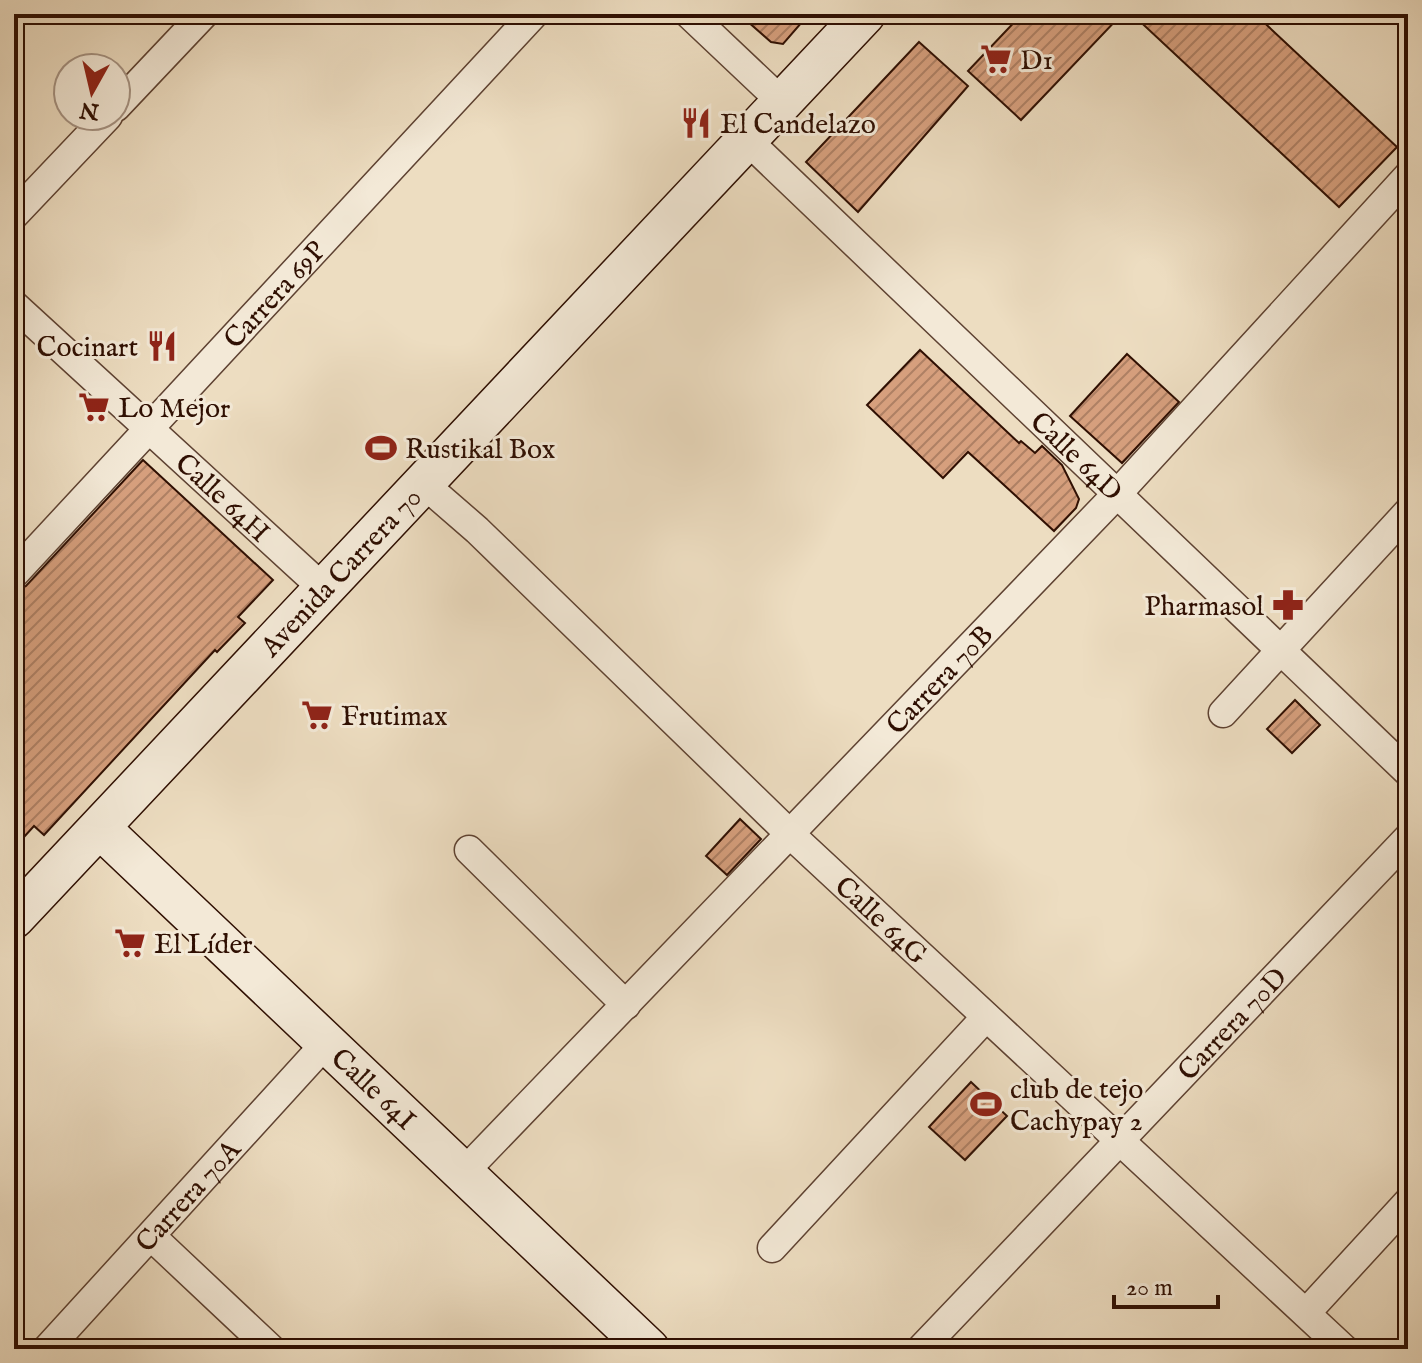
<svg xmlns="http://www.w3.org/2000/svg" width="1422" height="1363" viewBox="0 0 1422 1363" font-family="'IM FELL English',serif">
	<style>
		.building { fill: url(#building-hatch); stroke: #2f0f02; stroke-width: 2 }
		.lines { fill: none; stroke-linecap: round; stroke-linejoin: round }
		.street-casing { stroke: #5e4232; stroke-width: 31 }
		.secondary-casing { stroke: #2f0f02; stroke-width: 43 }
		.street { stroke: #f3e9d7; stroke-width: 28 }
		.secondary { stroke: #f3e9d7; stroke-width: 40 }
		.labels { text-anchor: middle; stroke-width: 6; stroke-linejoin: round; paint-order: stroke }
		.poi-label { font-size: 28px; fill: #2f0f02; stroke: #f3e9d7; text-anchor: start }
		.street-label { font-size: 28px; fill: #2f0f02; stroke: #f3e9d7 }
	</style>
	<defs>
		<pattern id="building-hatch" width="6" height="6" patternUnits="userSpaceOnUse" patternTransform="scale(2)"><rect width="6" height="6" fill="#d69f7d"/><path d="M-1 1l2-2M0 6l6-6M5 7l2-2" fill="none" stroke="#ae8064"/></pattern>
	</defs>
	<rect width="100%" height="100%" fill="#edddc1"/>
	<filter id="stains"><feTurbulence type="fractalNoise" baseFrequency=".0025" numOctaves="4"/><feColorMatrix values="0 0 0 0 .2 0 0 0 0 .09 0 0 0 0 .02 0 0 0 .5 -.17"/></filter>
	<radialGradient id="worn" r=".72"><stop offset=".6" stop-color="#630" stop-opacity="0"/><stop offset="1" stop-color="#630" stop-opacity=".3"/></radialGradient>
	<!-- building -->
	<path class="building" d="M739,14H809L783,44L771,42Z
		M1022,14H1122L1021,120L968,71Z
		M1132,14H1255L1397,147L1339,207Z
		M919,42L968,86L858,212L806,162Z
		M920,350L1019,443L1021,441L1035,453L1042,446L1062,465L1079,499L1076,508L1054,531L968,452L943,478L867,405Z
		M1127,354L1179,402L1122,463L1070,416Z
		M143,460L273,580L238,617L245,623L217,652L215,650L44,835L34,826L14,848V591L26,586Z
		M1295,700L1320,725L1292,753L1267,729Z
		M740,819L761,839L727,875L706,856Z
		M971,1082L1007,1116L965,1160L929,1127Z"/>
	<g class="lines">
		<defs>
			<g id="street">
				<path d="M689,14L781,101"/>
				<path d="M116,107L204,14"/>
				<path id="s1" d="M746,139L1408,772"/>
				<path d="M14,215L108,116"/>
				<path id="s2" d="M14,305L326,591"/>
				<path id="s3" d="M424,484L477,530L791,835L1344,1349"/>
				<path id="s4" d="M14,574L534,14"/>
				<path d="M1223,713L1408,512"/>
				<path d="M469,850L626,1005"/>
				<path id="s5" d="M463,1173L1118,493L1408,176"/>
				<path d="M152,1237L271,1349"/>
				<path d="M772,1248L986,1017"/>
				<path d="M1306,1313L1408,1202"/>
				<path id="s6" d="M47,1349L326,1043"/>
				<path id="s7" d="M921,1349L1408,838"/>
			</g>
			<g id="secondary">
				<path id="s8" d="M100,828L649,1349"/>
				<path id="s9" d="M14,918L865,14"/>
			</g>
		</defs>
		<!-- street casing -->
		<use href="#street" class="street-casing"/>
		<!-- secondary casing -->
		<use href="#secondary" class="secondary-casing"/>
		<!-- street -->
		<use href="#street" class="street"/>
		<!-- secondary -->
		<use href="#secondary" class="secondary"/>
	</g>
	<!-- icons -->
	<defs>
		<symbol id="supermarket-bare" viewBox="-9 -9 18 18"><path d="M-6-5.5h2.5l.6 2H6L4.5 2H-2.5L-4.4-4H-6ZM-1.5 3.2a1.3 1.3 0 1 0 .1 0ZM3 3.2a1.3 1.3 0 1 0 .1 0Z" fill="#8f2418" stroke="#f3e9d7" stroke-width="2.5" paint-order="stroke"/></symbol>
		<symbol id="restaurant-bare" viewBox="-9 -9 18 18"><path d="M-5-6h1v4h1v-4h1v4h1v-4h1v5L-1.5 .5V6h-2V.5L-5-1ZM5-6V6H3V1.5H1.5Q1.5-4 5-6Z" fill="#8f2418" stroke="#f3e9d7" stroke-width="2.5" paint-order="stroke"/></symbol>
		<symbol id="stadium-bare" viewBox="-9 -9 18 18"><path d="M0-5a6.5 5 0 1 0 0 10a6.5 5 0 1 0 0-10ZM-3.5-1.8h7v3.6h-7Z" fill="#8f2418" stroke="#f3e9d7" stroke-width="2.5" paint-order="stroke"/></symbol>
		<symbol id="pharmacy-bare" viewBox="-9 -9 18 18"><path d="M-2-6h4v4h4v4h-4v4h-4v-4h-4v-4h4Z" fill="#8f2418" stroke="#f3e9d7" stroke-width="2.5" paint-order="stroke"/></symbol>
	</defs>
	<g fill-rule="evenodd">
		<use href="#supermarket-bare" x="974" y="37" width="44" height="44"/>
		<use href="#restaurant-bare" x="674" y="101" width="44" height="44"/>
		<use href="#restaurant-bare" x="140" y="324" width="44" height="44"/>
		<use href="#supermarket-bare" x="72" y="385" width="44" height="44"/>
		<use href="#stadium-bare" x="359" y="426" width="44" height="44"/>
		<use href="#pharmacy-bare" x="1266" y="583" width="44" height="44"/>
		<use href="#supermarket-bare" x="295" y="693" width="44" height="44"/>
		<use href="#supermarket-bare" x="108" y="921" width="44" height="44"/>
		<use href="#stadium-bare" x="964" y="1082" width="44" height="44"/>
	</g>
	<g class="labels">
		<!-- poi labels -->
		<g class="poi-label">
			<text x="1020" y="69">D1</text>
			<text x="720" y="133">El Candelazo</text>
			<text x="138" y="356" text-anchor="end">Cocinart</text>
			<text x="118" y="417">Lo Mejor</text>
			<text x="405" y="458">Rustikal Box</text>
			<text x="1264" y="615" text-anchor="end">Pharmasol</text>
			<text x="341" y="725">Frutimax</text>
			<text x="154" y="953">El Líder</text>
			<text x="1010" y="1098">club de tejo<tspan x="1010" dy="32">Cachypay 2</tspan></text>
		</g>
		<!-- street labels -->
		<g class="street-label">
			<text dy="10" stroke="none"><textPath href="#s4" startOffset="382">Carrera 69P</textPath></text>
			<text dy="10" stroke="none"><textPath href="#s1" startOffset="458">Calle 64D</textPath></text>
			<text dy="10" stroke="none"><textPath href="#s2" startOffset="284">Calle 64H</textPath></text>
			<text dy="10" stroke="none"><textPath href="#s9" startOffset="476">Avenida Carrera 70</textPath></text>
			<text dy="10" stroke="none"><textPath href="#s5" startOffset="686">Carrera 70B</textPath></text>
			<text dy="10" stroke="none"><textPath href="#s3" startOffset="632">Calle 64G</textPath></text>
			<text dy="10" stroke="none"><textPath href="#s7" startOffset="450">Carrera 70D</textPath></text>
			<text dy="10" stroke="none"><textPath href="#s8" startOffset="378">Calle 64I</textPath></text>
			<text dy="10" stroke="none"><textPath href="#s6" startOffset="208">Carrera 70A</textPath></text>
		</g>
	</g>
	<!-- margin -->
	<rect width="1422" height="1363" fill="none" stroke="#edddc1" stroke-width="48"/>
	<rect x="16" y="16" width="1390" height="1331" fill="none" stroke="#2f0f02" stroke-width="4"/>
	<rect x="24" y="24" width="1374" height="1315" fill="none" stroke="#2f0f02" stroke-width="2"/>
	<!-- north arrow -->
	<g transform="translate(92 92) rotate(188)"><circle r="38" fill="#f3e9d7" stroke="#a59282" stroke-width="2"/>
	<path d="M0-6L14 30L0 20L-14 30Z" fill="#8f2418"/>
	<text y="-12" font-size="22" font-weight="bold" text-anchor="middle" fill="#2f0f02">N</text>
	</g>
	<!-- scale -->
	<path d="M1114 1295v12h104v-12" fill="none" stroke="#2f0f02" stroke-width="4"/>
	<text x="1126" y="1295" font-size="24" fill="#2f0f02" stroke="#f3e9d7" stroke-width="6" paint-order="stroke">20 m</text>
	<rect width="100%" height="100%" filter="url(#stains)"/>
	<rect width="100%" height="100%" fill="url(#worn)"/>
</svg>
